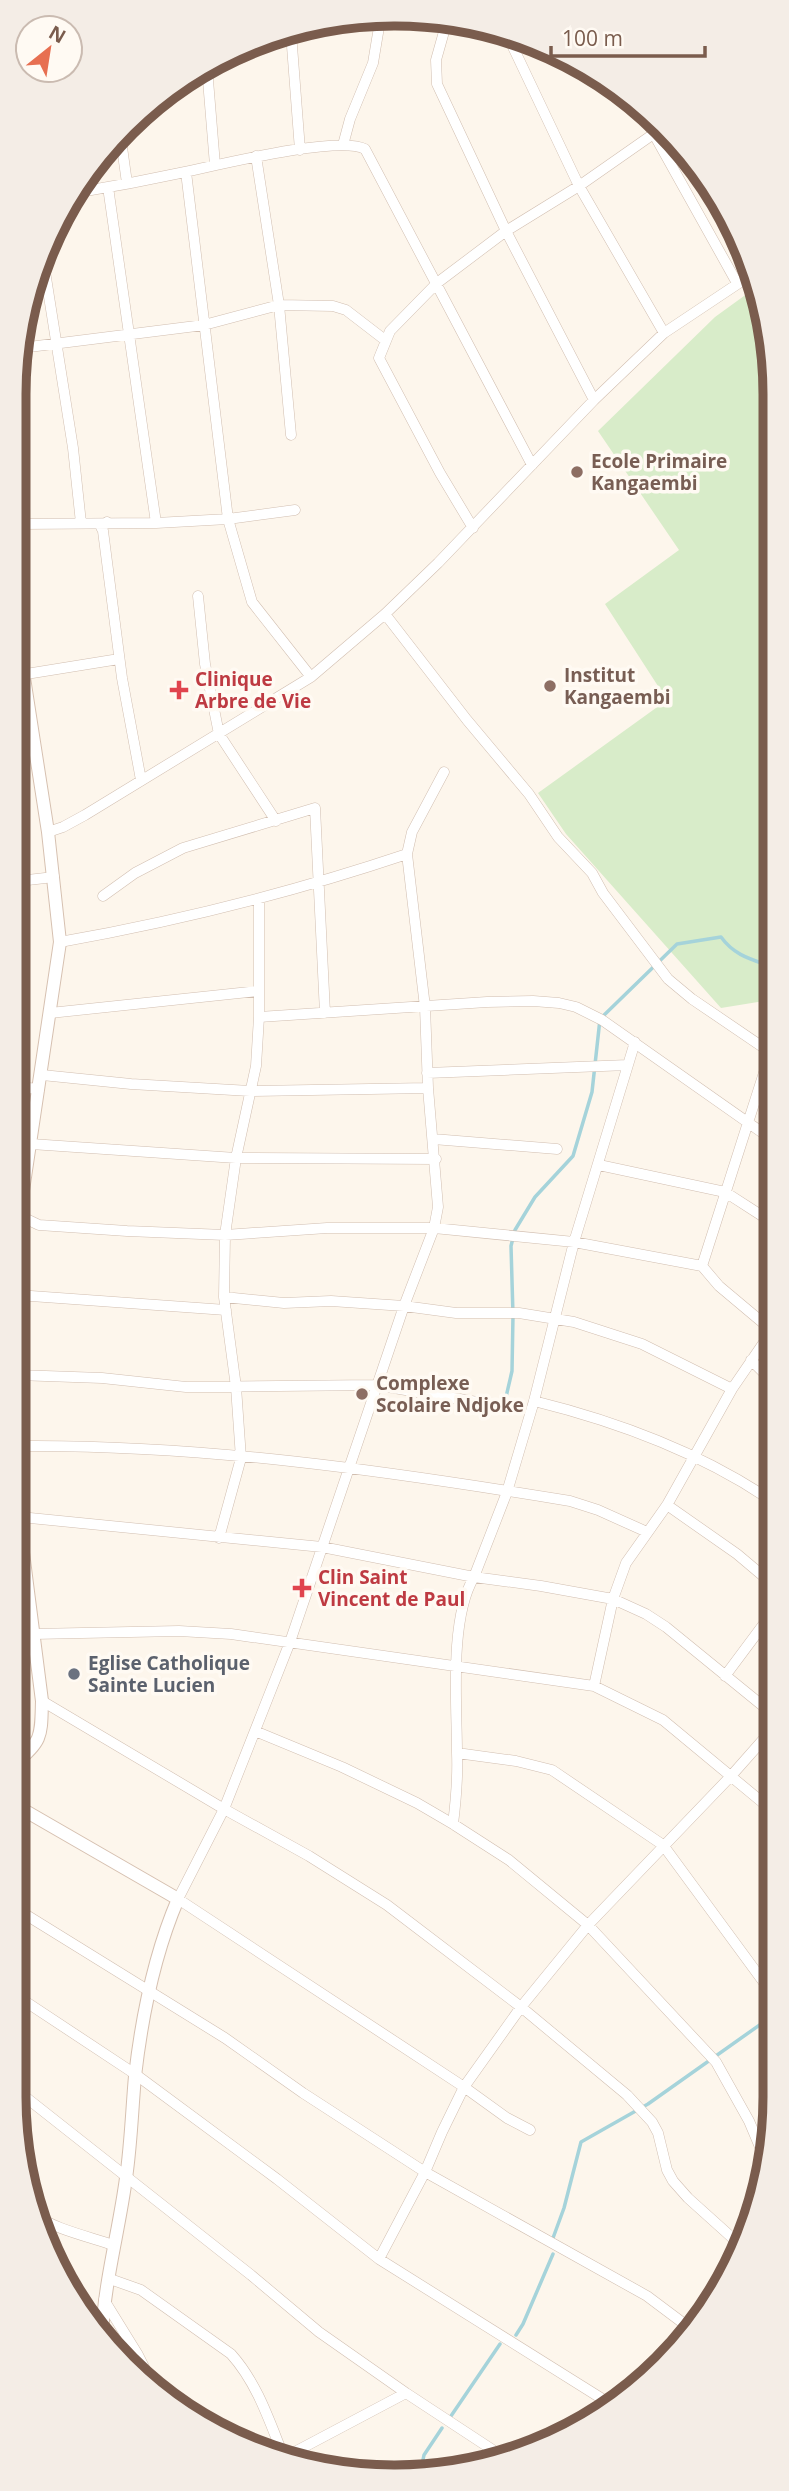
<svg xmlns="http://www.w3.org/2000/svg" width="789" height="2491" viewBox="0 0 789 2491" font-family="'Open Sans',sans-serif">
	<style>
		.green { fill: #d8ecc9 }
		.lines { fill: none; stroke-linecap: round; stroke-linejoin: round }
		.stream { stroke: #a5d3da; stroke-width: 3.5 }
		.street-casing { stroke: #d1beb0; stroke-width: 11 }
		.secondary-casing { stroke: #d6c0b0; stroke-width: 14 }
		.street { stroke: #fff; stroke-width: 10 }
		.secondary { stroke: #fff; stroke-width: 12 }
		.education-dot { fill: #8d6e63; stroke: #fffaf3; stroke-width: 2.5 }
		.health-dot { fill: #e0444e; stroke: #fffaf3; stroke-width: 2.5 }
		.worship-dot { fill: #6b7280; stroke: #fffaf3; stroke-width: 2.5 }
		.labels { text-anchor: middle; stroke-width: 7; stroke-linejoin: round; paint-order: stroke }
		.education-label { font-size: 19px; font-weight: bold; fill: #785e54; stroke: #fffaf3; text-anchor: start }
		.health-label { font-size: 19px; font-weight: bold; fill: #be3a42; stroke: #fffaf3; text-anchor: start }
		.worship-label { font-size: 19px; font-weight: bold; fill: #5b616d; stroke: #fffaf3; text-anchor: start }
		.rim { fill: none; stroke: #7a5c4d; stroke-width: 9 }
	</style>
	<rect width="100%" height="100%" fill="#fdf6ec"/>
	<!-- green -->
	<path class="green" d="M755,288L772,344L770,1000L721,1008L566,834L538,793L667,700L605,604L679,550L598,431L715,317Z"/>
	<g class="lines">
		<!-- stream -->
		<path class="stream" d="M503,1410L512,1371L513,1315L511,1246L515,1230L535,1197L573,1156L592,1092L600,1019L677,944L721,937C734,955 750,959 770,966
			M553,2238L564,2208L581,2142L648,2104L768,2019
			M516,2335L523,2324L553,2254
			M451,2416L500,2344
			M421,2469L424,2455L442,2428"/>
		<defs>
			<path id="street" d="M447,21L436,60L437,84L506,231L594,400
				M291,33L300,150
				M513,38V47L579,186L664,333
				M207,68L215,165
				M641,111L737,283
				M121,140L127,183
				M343,145L350,119L373,63L380,21
				M256,156L279,305L291,435
				M186,172L228,519L252,602L311,677
				M108,187L156,523
				M74,193C111,187 148,180 185,172C218,165 339,135 365,149L532,465
				M44,265L73,448L81,523
				M21,348L204,325L279,305L333,306L346,310L385,340
				M107,522L101,527L103,531L122,678L141,780
				M21,524L156,523L228,519L295,510
				M473,528L440,473L379,358L390,331L437,283L506,231L579,186L662,128
				M198,596L205,664L219,734L276,821
				M385,614L467,720L529,794L558,837L592,873L603,893L668,979L692,999L770,1052
				M20,675L119,659
				M444,772L412,832L407,854L425,1007L428,1088L438,1207L434,1228L404,1306L290,1642L224,1809L178,1899L464,2087L507,2118L530,2130
				M48,832L63,827L85,815L311,677L385,614L438,563L594,400L664,333L751,275
				M19,881L54,877
				M103,896L135,873L183,848L315,808L325,1013
				M60,942C178,921 294,892 407,854
				M50,1013L259,991
				M259,1017L487,1002L533,1001L559,1003L576,1007L602,1020L770,1138
				M427,1073L628,1065
				M42,1075L131,1084L250,1091L428,1088
				M18,1087L39,1089
				M433,1139L557,1149
				M31,1144L236,1158L436,1159
				M599,1165L725,1192L770,1221
				M18,1215L39,1225L127,1231L225,1235L327,1228H434L574,1242L702,1266L719,1286L769,1328
				M702,1266L770,1054
				M17,1295L226,1310
				M224,1297L284,1303L331,1301L404,1306L456,1313H519L574,1322L642,1344L732,1389
				M751,1360L769,1378
				M17,1375L102,1378L186,1387L376,1385L477,1402
				M534,1401C615,1421 699,1452 769,1499
				M17,1446C201,1444 388,1471 570,1501L598,1510L647,1532
				M667,1505L737,1554L769,1581
				M20,1517L322,1547L474,1577L541,1586L613,1599L646,1614L666,1627L769,1711
				M219,1538L241,1458L236,1387L224,1297L225,1235L236,1158L256,1066L259,1017V899
				M16,1615L31,1617
				M33,1634L179,1631L231,1634L594,1686L663,1720L768,1807
				M725,1676L769,1617
				M594,1686L613,1599L626,1563L667,1505L732,1389L769,1335
				M42,1701L224,1809L309,1856L387,1905L521,2007L627,2095L652,2122L658,2133L667,2170L673,2181L688,2198L738,2243
				M255,1731L342,1767L417,1803L453,1824L509,1860L588,1925L716,2062L749,2121L760,2147L768,2156
				M457,1753L516,1761L552,1770L663,1845L768,1988
				M453,1824C456,1800 458,1777 457,1753C457,1705 449,1619 474,1577L507,1492L534,1401L574,1242L635,1042
				M15,1908L225,2038L303,2093L425,2172L647,2296L691,2329
				M14,1994L135,2074L277,2179L379,2259L612,2405
				M14,2088L251,2275L319,2332L406,2393L505,2458
				M37,2215C50,2228 94,2238 113,2245
				M379,2259L425,2172L442,2132L464,2087L521,2007L588,1925L731,1776L769,1733
				M110,2279L141,2290L231,2354C257,2383 269,2420 283,2455
				M104,2300L138,2355L150,2379
				M287,2456L406,2393"/>
			<path id="secondary" d="M18,1224L60,942L48,832L20,652
				M15,1763C43,1741 41,1735 42,1701L16,1498
				M15,1805L178,1899C154,1955 142,2015 135,2076C132,2110 131,2144 126,2178C119,2231 104,2283 102,2336"/>
		</defs>
		<!-- street casing -->
		<use href="#street" class="street-casing"/>
		<!-- secondary casing -->
		<use href="#secondary" class="secondary-casing"/>
		<!-- street -->
		<use href="#street" class="street"/>
		<!-- secondary -->
		<use href="#secondary" class="secondary"/>
	</g>
	<!-- markers -->
	<g class="education-dot">
		<circle cx="577" cy="472" r="7"/>
		<circle cx="550" cy="686" r="7"/>
		<circle cx="362" cy="1394" r="7"/>
	</g>
	<g class="health-dot">
		<path d="M175.5 679.5h7v7h7v7h-7v7h-7v-7h-7v-7h7z"/>
		<path d="M298.5 1577.5h7v7h7v7h-7v7h-7v-7h-7v-7h7z"/>
	</g>
	<circle class="worship-dot" cx="74" cy="1674" r="7"/>
	<g class="labels">
		<!-- education labels -->
		<g class="education-label">
			<text x="591" y="468">Ecole Primaire<tspan x="591" dy="22">Kangaembi</tspan></text>
			<text x="564" y="682">Institut<tspan x="564" dy="22">Kangaembi</tspan></text>
			<text x="376" y="1390">Complexe<tspan x="376" dy="22">Scolaire Ndjoke</tspan></text>
		</g>
		<!-- health labels -->
		<g class="health-label">
			<text x="195" y="686">Clinique<tspan x="195" dy="22">Arbre de Vie</tspan></text>
			<text x="318" y="1584">Clin Saint<tspan x="318" dy="22">Vincent de Paul</tspan></text>
		</g>
		<!-- worship labels -->
		<g class="worship-label">
			<text x="88" y="1670">Eglise Catholique<tspan x="88" dy="22">Sainte Lucien</tspan></text>
		</g>
	</g>
	<!-- crop -->
	<path d="M0 0H789V2491H0ZM394 26H395A368 368 0 0 1 763 394V2097A368 368 0 0 1 395 2465H394A368 368 0 0 1 26 2097V394A368 368 0 0 1 394 26Z" fill="#f4ede6" fill-rule="evenodd"/>
	<path class="rim" d="M394 26H395A368 368 0 0 1 763 394V2097A368 368 0 0 1 395 2465H394A368 368 0 0 1 26 2097V394A368 368 0 0 1 394 26Z"/>
	<!-- north arrow -->
	<g transform="translate(49 49) rotate(30)"><circle r="33" fill="#fffaf3" stroke="#cabbb1" stroke-width="2"/>
	<path d="M0-5L12 26L0 18L-12 26Z" fill="#e76f51"/>
	<text y="-10" font-size="19" font-weight="bold" text-anchor="middle" fill="#7a5c4d">N</text>
	</g>
	<!-- scale -->
	<path d="M551 46v10h154v-10" fill="none" stroke="#7a5c4d" stroke-width="3.5"/>
	<text x="562" y="46" font-size="21" fill="#7a5c4d" stroke="#fffaf3" stroke-width="5" paint-order="stroke">100 m</text>
</svg>
